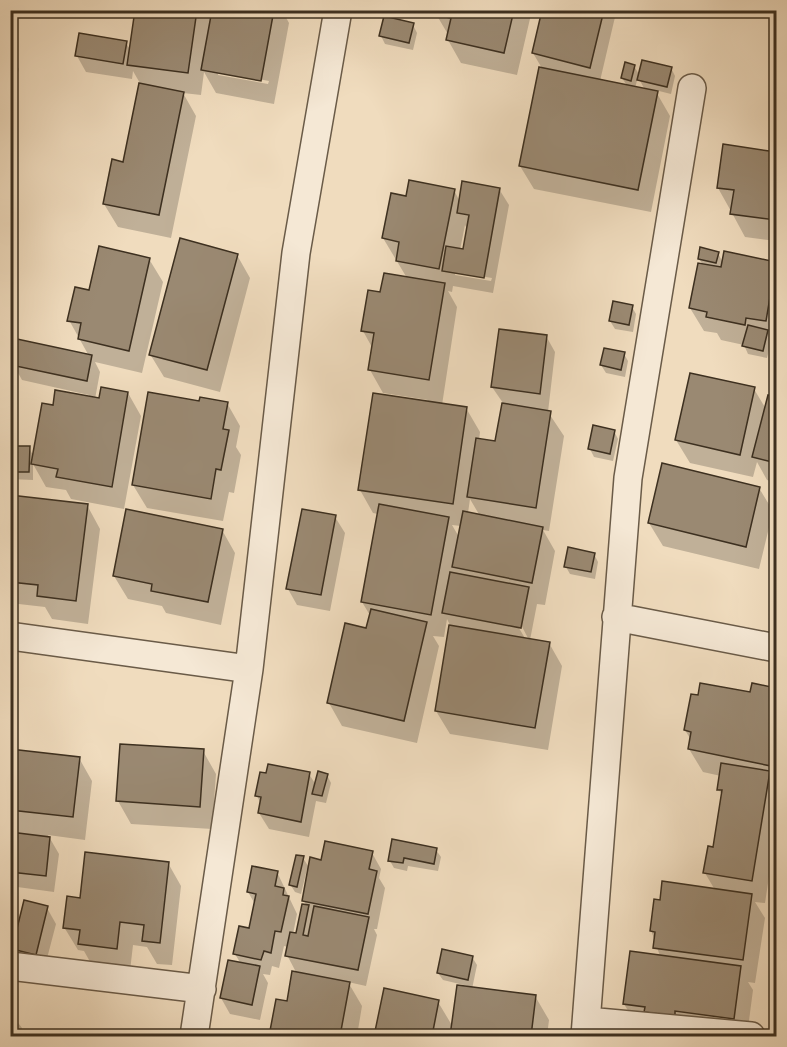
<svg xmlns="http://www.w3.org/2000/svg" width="787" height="1047" viewBox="0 0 787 1047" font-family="Vollkorn,serif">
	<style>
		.shadow { fill: #0003; fill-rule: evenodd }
		.building { fill: #9a8972; stroke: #3d3020; stroke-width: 1.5 }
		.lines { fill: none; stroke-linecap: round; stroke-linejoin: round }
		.minor-casing { stroke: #6a5b48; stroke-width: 30 }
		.minor { stroke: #f5e8d5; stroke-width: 27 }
	</style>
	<rect width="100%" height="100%" fill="#f0dcbe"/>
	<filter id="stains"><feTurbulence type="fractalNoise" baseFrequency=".00333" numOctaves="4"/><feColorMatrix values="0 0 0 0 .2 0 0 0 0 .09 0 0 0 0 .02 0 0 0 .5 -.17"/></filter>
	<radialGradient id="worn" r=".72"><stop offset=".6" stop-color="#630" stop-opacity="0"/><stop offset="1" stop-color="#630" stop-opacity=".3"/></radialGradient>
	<!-- shadow -->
	<path class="shadow" d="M10,10H19L11,55L19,69L10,102Z
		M136,10H282L289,23L274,104L216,93L204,72L201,95L183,93L196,116L171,238L118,227L104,204L125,164L141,85L133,71L132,79L86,72L77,56L126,43L131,51ZM218,72L269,81L268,84L218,75Z
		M437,10H532L517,75L461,63L448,40L449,36L436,14Z
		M544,10H611L615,17L600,81L628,87L622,78L634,66L640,76L671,68L675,76L671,94L655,90L670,116L651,212L534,189L520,166L543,70L533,53ZM638,77L645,90L635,88Z
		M413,25L417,33L413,50L385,44L381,36Z
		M724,146L776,154V241L745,237L732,213L718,188Z
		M499,189L509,205L493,293L453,286L452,292L448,291L457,307L442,405L466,408L480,432L479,440L497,443L503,403L492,387L500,330L546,336L555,352L548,412L564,436L549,531L543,530L555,551L545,605L537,604L530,640L549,643L562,666L548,750L450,734L436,711L450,625L447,619L444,637L433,636L439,646L417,743L342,726L329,703L367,630L371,617L362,602L378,514L373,513L360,490L428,400L383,393L370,370L373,349L363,331L382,294L407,278L383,238L407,198L454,190L460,202ZM465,225L467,229L465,251L460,250ZM455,272L492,278L491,281L455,275ZM470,499L480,516L468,513ZM452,525L461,526L459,537ZM519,621L529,640H526L516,623Z
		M718,253L723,263L725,253L776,263V344L771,342L767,358L748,354L744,345L721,340L717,333L704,331L690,308L703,265L699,259Z
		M237,255L250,278L220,392L164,377L150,354Z
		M149,259L163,282L142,373L95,362L100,372L95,399L128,393L141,416L124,509L71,499L66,490L46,487L33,464V480L10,479V447L29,448L34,457L54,407L88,398L89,395L22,380L13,364L89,356L69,320L90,292Z
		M632,307L636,314L633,332L615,329L610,321Z
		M624,354L628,361L625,377L606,373L601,365Z
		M754,389L766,409L769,397L776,399V483L767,480L757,462L753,477L690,463L676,440Z
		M200,403H227L240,426L236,447L241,455L234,493L229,492L223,521L147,508L133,485Z
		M614,431L618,439L613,461L594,457L590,449Z
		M759,488L773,511L759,569L663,546L649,523Z
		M10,496L87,505L100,529L88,624L52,619L45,607L10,603Z
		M335,517L345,533L330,611L297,605L288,589Z
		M222,530L235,553L221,625L166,613L162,606L128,599L114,576Z
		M594,554L598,562L595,579L570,574L566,567Z
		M753,685L776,690V830L765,903L755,902L765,918L755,983L748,982L753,990L747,1036L638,1027L624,1004L660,956L651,930L715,890L705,873L714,849L723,796L718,789L721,776L703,772L689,749L691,740L685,730L751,694Z
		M10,750L79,758L92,781L85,840L48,835L59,854L54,892L10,886Z
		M203,751L216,774L212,829L131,824L118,801Z
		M309,774L316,785L327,775L331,783L326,803L316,801L309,837L269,829L259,813L261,804L257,796Z
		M436,850L441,857L438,871L408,866L407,871L394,868L390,861Z
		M372,853L381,869L379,878L385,888L377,929H374L377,935L366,986L348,982L362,1006L357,1036H270L277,1000L288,1003L297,974L287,955L288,947L284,946L279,968L272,966L270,975L263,974L268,983L260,1020L230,1014L221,998L241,964L235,954L250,929L255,904L248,892L277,872L297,914L293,934L297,935L307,906L303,900L309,870L307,869L301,894L295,892L290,884L303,858L310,869L322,861Z
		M168,863L181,886L172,965L157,964L147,947L133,945L130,971L93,967L84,951L78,950L64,927L81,899Z
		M47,908L56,924L44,970L23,964L13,948Z
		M472,957L477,965L472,989L535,996L549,1020L547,1036H376L385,990L438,1002L453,1027L468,986L443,980L438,973Z
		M10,1012L22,1028L21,1036H10Z"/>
	<!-- building -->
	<path class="building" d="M135,10H197L188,73L127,65Z
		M212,10H274L261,81L201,70Z
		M436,10H514L504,53L446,40L451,18L435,15Z
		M542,10H604L590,68L532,53Z
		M384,16L414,23L409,43L379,36Z
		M79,33L127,41L123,64L75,56Z
		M642,60L672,67L667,87L637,80Z
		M625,62L635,65L631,81L621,78Z
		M539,67L658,91L638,190L519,166Z
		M139,83L184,92L159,215L103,204L112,159L123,162Z
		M723,144L776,152V220L730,214L734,190L717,188Z
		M409,180L455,189L439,269L396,261L399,242L382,238L391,193L406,196Z
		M462,181L500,188L484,278L442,271L446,246L463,249L469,215L457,213Z
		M180,238L238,254L207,370L149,355Z
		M99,246L150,258L129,351L78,339L81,323L67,321L75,287L89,290Z
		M700,247L719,252L716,263L698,259Z
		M724,251L776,262L766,321L746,318L745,325L706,317L707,312L689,308L698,263L721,267Z
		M384,273L445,283L429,380L368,370L374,333L361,331L368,290L380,292Z
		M613,301L633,305L629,325L609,321Z
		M748,325L768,330L763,351L742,346Z
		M499,329L547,335L540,394L491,387Z
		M17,339L92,355L87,381L11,365Z
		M604,348L625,352L621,370L600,365Z
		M690,373L755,387L740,455L675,440Z
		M101,387L128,392L112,487L56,477L58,469L31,464L42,403L53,405L55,390L99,398Z
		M148,392L199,401L200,397L228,402L223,429L229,430L221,470L216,469L211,499L132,485Z
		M373,393L467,407L453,504L358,490Z
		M768,395L776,397V463L752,457Z
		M502,403L551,411L536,508L467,497L476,438L495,441Z
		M593,425L615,430L610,454L588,449Z
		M10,446H30L29,472H10Z
		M662,463L760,487L746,547L648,523Z
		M10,495L88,504L76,601L37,596L38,585L10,582Z
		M379,504L449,517L431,615L361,602Z
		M126,509L223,529L208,602L151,591L152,584L113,576Z
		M302,509L336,515L321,595L286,589Z
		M463,511L543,527L532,583L452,567Z
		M568,547L595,553L591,572L564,567Z
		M450,572L529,587L521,628L442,613Z
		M371,609L427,622L404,721L327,703L345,623L366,628Z
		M449,625L550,642L535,728L435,711Z
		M700,683L750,692L752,683L776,688V741L771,766L688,749L691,732L684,730L691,694L698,695Z
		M120,744L204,749L200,807L116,801Z
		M10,749L80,757L73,817L10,810Z
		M721,763L770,771L752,881L703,873L708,846L713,847L722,790H717Z
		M268,764L310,772L301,822L258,813L261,797L255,796L260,772L266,773Z
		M318,771L328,774L322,796L312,794Z
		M10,832L50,837L46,876L10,872Z
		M392,839L437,848L434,864L404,858L403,863L388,861Z
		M325,841L373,851L369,869L377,871L368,914L302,901L310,857L321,860Z
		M85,852L169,862L160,943L142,941L144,925L120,922L117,949L78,944L80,930L63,928L67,896L80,898Z
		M296,855L304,856L297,887L289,885Z
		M252,866L278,871L275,886L284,888L283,895L289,896L281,932L275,931L271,953L264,951L261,960L233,954L239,926L249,928L256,894L247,892Z
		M662,881L752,894L743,960L653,948L655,932L650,931L654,899L660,900Z
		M24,900L48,906L36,955L12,949Z
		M302,904L309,905L303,935L308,936L314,906L369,917L358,970L285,956L290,932L296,933Z
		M442,949L473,956L468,980L437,973Z
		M630,951L741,966L734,1019L675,1011V1016L644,1012L645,1007L623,1004Z
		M228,960L260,966L252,1005L220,998Z
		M292,971L350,982L340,1036H269L276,999L287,1001Z
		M457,985L536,995L531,1036H450Z
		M384,988L439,1000L432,1036H374Z
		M10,1010L14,1011L10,1033Z"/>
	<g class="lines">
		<defs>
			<path id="minor" d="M616,617L776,648
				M10,636L249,669
				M10,966L202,989
				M587,1021L751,1036
				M194,1036L249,669L296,253L338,10
				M585,1036L628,478L692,88"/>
		</defs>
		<!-- minor casing -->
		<use href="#minor" class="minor-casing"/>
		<!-- minor -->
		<use href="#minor" class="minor"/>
	</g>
	<!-- margin -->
	<rect width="787" height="1047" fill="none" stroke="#f0dcbe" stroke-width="36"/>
	<rect x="12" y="12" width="763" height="1023" fill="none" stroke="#3d3020" stroke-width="3"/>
	<rect x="18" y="18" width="751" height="1011" fill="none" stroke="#3d3020" stroke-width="1.5"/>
	<rect width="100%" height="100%" filter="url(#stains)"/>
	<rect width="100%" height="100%" fill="url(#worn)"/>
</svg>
